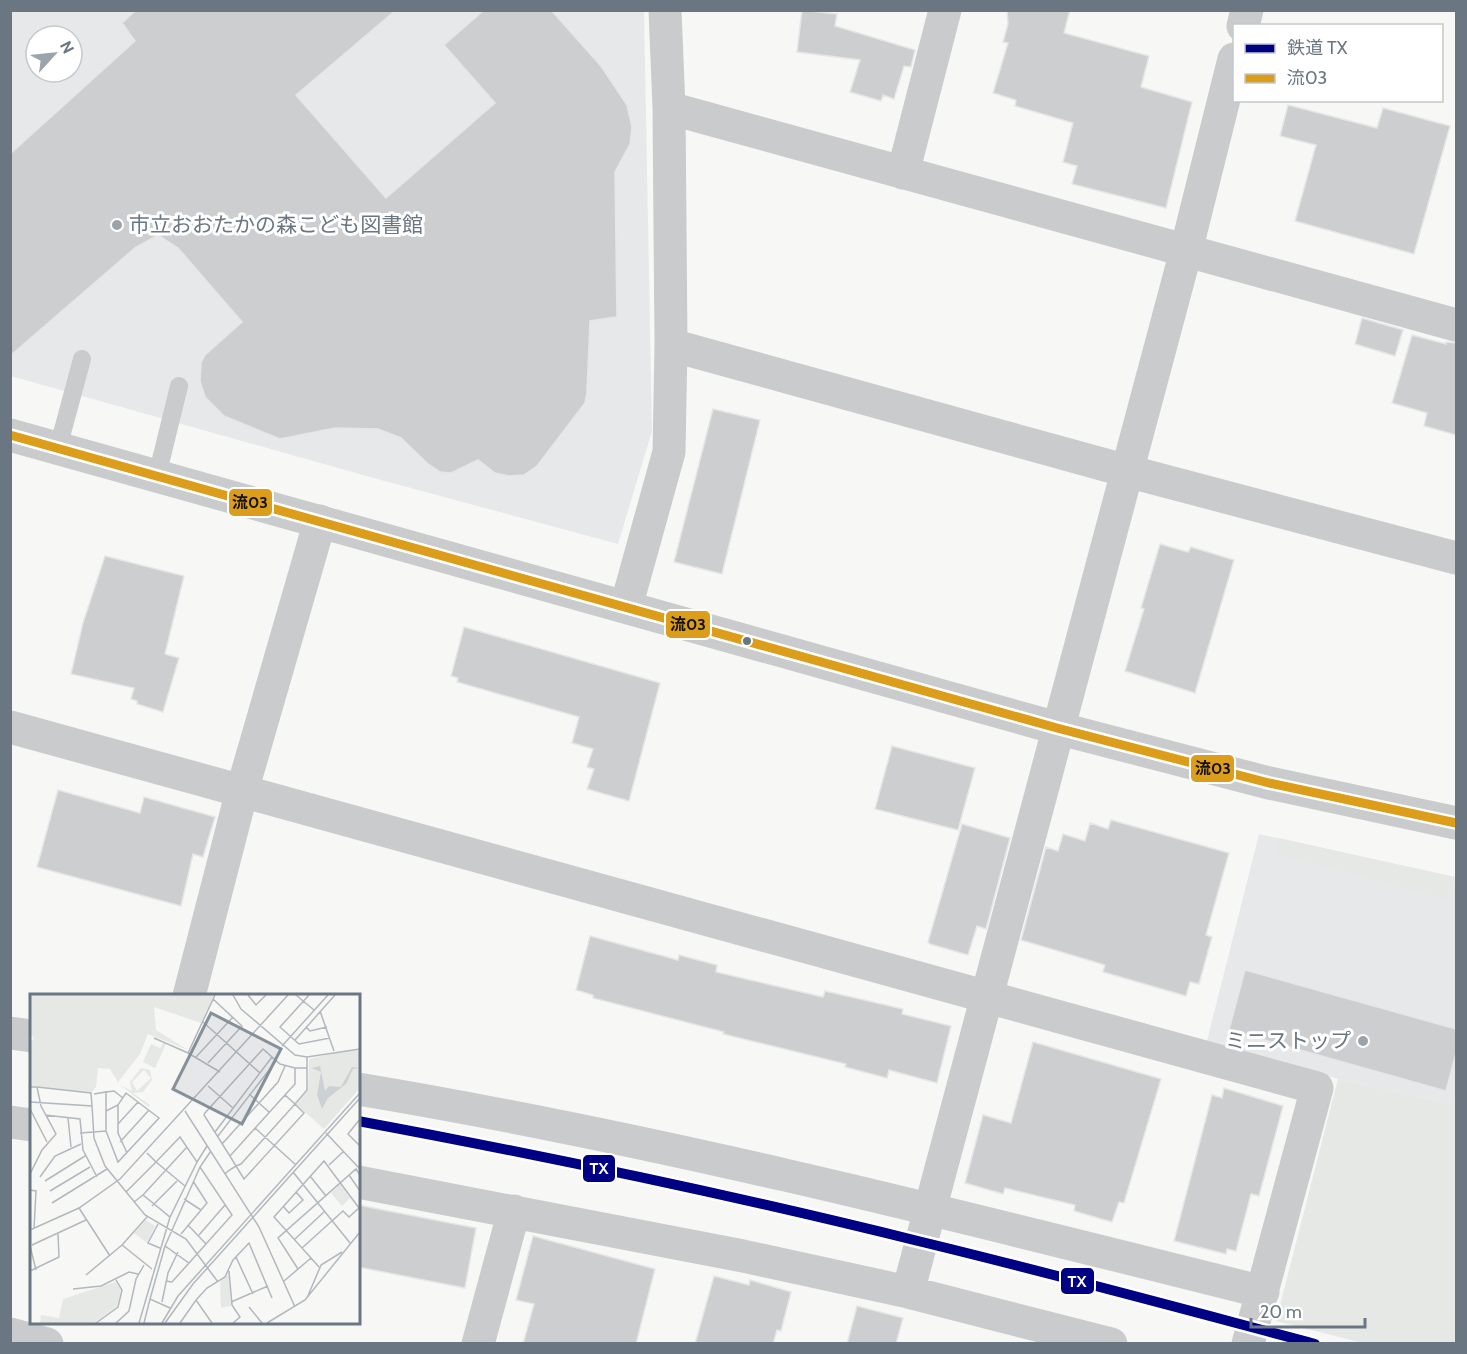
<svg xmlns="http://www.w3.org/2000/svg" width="1467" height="1354" viewBox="0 0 1467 1354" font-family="Cabin,'Noto Sans JP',sans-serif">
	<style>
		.built { fill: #e7e8e9; fill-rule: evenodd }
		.green { fill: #e5e8e4 }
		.building { fill: #cdcecf; stroke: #e6e6e6; stroke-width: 1.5 }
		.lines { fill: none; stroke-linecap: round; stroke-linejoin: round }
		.service { stroke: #cacbcc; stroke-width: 18 }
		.minor { stroke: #cacbcc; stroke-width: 33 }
		.tertiary { stroke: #cacbcc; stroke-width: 33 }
		.bus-1-casing { stroke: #fff; stroke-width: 14 }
		.bus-1 { stroke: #db9d1a; stroke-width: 9 }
		.rail-1-casing { stroke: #fff; stroke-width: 15 }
		.rail-1 { stroke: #000084; stroke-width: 10 }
		.poi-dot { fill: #9ba4ab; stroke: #fff; stroke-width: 2 }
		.bus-dot { fill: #6a7783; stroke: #fff; stroke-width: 2 }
		.labels { text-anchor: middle; stroke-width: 6; stroke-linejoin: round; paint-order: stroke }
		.poi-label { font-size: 21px; fill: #6a7783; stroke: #fff; text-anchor: start }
		.inset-road { fill: none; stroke: #b2b8be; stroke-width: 1.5 }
		.view { fill: #859099; fill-opacity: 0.15; stroke: #859099; stroke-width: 3 }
		.inset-edge { fill: none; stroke: #6a7783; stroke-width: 3 }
		.line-badge { stroke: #fff; stroke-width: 2 }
		.badge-label { font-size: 16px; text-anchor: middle; font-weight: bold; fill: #fff }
		.pale-badge-label { font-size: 16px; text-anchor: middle; font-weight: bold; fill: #111 }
	</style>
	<rect width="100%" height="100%" fill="#f7f7f6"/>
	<!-- built -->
	<path class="built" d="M10,11H644L652,431L618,544L370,477L11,376ZM36,36H72V72H36Z
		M1259,834L1456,877V1105L1338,1079L1207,1041Z"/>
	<!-- green -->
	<path class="green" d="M1279,838L1453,877L1448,900L1275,853Z
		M1338,1079L1456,1105V1343H1363L1276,1321Z"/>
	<!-- building -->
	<path class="building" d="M136,10H396L296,95L386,198L495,103L444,45L484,10H551L601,66L627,105L632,127L630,144L615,172L617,317L590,321L587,393L585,403L537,466L524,475L509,476L495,473L478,460L451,473L440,472L427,463L401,438L378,429L335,428L280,439L224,416L205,397L200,381L201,363L205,355L242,322L178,248L158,235L136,247L10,356V154L135,41L122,23Z
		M802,10L837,14L835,26L915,50L911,67L904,66L894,99L883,95L881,101L850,92L860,60L797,52Z
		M1007,10H1070L1064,33L1149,56L1141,87L1192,102L1166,208L1072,184L1077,166L1063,162L1073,123L1015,106L1016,100L993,93L1008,43L1003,42L1008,24Z
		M1288,105L1377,128L1383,108L1450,126L1414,254L1295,221L1316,145L1280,136Z
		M1362,318L1403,330L1395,356L1355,344Z
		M1412,335L1446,344V342L1456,343V435L1424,426L1427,413L1392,403Z
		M713,409L760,420L722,574L674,562Z
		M1160,544L1188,552L1191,547L1234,560L1195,693L1125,671L1144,609L1141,608Z
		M105,556L184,576L165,654L179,658L163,712L137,704V701L131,699L134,688L71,674L83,623Z
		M464,627L660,683L629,801L587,789L594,769L587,767L593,749L572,743L579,717L457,682L458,678L451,676Z
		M892,746L975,768L958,830L875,809Z
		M58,790L140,813L144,797L215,817L203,857L193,854L181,906L37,867Z
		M1111,820L1229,853L1206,935L1212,937L1199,984L1190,982L1186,996L1103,972L1105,965L1021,940L1046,847L1058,851L1063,834L1085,841L1090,823L1108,829Z
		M962,824L1010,838L986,929L977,926L968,955L930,944L928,942Z
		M590,936L678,960L679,955L717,965L716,972L823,997L825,991L903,1009L902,1014L951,1026L937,1083L889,1070L887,1078L845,1067L846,1064L723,1034L724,1032L593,998V995L576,990Z
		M1245,970L1456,1029V1053L1446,1091L1229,1030Z
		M1033,1042L1161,1079L1124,1203L1119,1202L1112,1222L1074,1211L1075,1205L1005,1188L1003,1194L965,1183L983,1115L1011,1123Z
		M1224,1088L1283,1106L1259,1196L1251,1194L1236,1251L1227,1249L1226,1254L1174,1241L1212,1095L1222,1098Z
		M358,1205L476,1228L465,1288L358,1267Z
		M533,1236L655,1269L636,1344H523L534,1304L516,1300Z
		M714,1276L749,1285L750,1280L791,1292L781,1331L777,1330L773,1344H695Z
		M857,1306L903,1318L896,1344H847Z"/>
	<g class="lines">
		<!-- service -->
		<path class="service" d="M58,448L82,359
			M157,476L179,386"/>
		<!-- minor -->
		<path class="minor" d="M1243,26L1247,10
			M669,108L1456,325
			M903,173L945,10
			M671,345L1127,471L1456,558
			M626,607L669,452L671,345L669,108L665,10
			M10,727L1317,1088L1248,1344
			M189,996L242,791L320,521
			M10,1033L32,1036
			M358,1089C664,1140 964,1217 1263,1292
			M10,1122L32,1125
			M358,1182L743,1256L908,1292L1111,1344
			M908,1292L1186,251L1234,59
			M10,1334L47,1344
			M478,1344L514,1211"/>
		<!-- tertiary -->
		<path class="tertiary" d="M10,435L1057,728L1269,783L1456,823"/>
		<defs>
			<path id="bus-1" d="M10,435L1057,728L1269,783L1456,823"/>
		</defs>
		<!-- bus-1 casing -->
		<use href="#bus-1" class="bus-1-casing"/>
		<!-- bus-1 -->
		<use href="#bus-1" class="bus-1"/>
		<defs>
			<path id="rail-1" d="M358,1121C546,1156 733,1195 918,1241C1051,1273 1183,1309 1315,1344"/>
		</defs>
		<!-- rail-1 casing -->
		<use href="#rail-1" class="rail-1-casing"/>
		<!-- rail-1 -->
		<use href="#rail-1" class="rail-1"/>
	</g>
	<!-- markers -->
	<g class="poi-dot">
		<circle cx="117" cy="225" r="6"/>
		<circle cx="1363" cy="1041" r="6"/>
	</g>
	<circle class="bus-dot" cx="747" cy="641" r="5"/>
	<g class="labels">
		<!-- poi labels -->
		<g class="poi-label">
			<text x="129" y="232">市立おおたかの森こども図書館</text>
			<text x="1351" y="1048" text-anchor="end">ミニストップ</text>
		</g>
	</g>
	<!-- overview -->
	<g transform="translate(30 994)">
		<rect width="330" height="330" fill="#f7f7f6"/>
		<path d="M0,1H184L171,29L124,13L126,36L158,56L118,40L110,60L88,88L80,75L68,74L66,93L62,98L0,92V47L4,45L0,38ZM134,48L136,50L125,74L113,68L121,50L130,54ZM317,56L330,57V94L294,135L266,110L278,96L279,65ZM111,74L120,76L122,86L113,98L103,99L120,111L119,113L90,91L102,97L100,88ZM114,76L121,84L107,97L102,88ZM310,190L320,204L312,212L301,199ZM116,226L125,232L117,249L104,239ZM199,280L201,312L191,314L190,288ZM85,288L91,296L87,312L64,329H10L11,321L29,324L33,305Z" fill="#e5e8e4" fill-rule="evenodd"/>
		<path d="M290,72L295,97L299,92L311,93L322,73L330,74L323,75L316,90L298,104L292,115L287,101L291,78L282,74Z" fill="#cbd1d4"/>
		<path class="inset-road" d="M203,1L211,15L265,61L277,63L330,55M218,1L226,11L236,1M266,1L284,16M279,1L250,33L269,50L300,44M290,17L304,57M173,28L230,79M276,33L280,37L297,33M124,44L158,59L185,1M265,46L305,1M252,52L298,1M158,59L190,78M166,63L203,23M277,63V96L265,110L255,101L265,90V74H277M178,69L212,32L183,5M178,92L203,114M0,93H7L11,112L26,140L12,156L0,180M7,93L61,99L62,112M76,98L84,97L93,104M219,100L239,118M0,108L62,112L64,144L75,172L115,221L156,245L188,288M88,111V139L97,159M0,115L17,148M155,117L229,233L265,313M15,121L50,125L53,156L67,183M38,124L41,153M330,125L318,140L330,152M88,130L108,108M225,134L266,171M76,137L88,168L129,124L96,99L88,111L76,117M185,138L242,63M50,139L76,137V98L64,100M296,139L330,175M188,142L246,67M90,148L119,116M192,150L248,88L255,72M200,162L255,101M294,167L329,214L319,223L313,217L272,254L244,223ZM167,168L177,152M299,171L314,157M170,173L181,157M263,178L320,249M195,180L198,177L206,172L211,170L265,110L274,119L214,185L198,159L174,121L175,119L233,55L250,70L265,74M319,181L330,197M280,182L296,202M10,183L25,162L51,150M15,187L55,162M0,196L6,197L4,235M20,197L60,173M96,198L126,168L155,192M113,201L157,153M154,205L171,216M104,208L113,201L140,223L167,168L150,143L126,168L117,159M22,209L77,175M122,212L147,187M253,212L259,219L273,206L266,198M49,214L80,262M128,230L118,249L130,254M0,236L49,214L90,185L258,1M151,240L177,209L163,187M169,241L195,211M265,245L295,217M2,251L56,226M92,251L122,275M0,252L6,276M135,252L170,173L202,221L176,250L158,231M272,254L289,273M206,263L223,300M268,275L248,244L326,175L330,181M0,277L29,263L28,240M199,277L202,311L210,323L203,329M56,281L92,251L117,223M136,287L142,288L159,269M254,287L281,264M43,295L71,292L99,278L108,280M277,304L291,271L312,258M120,305L135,252L159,269L176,250M166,306L177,294L195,283L203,266L219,249L242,304M132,308L138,279L148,258M201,308L238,292M219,313L232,329M66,329L88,313L92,296L86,286M86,329L99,317L106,285L114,271M109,329L140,223M114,329L120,305L140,314M132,329L148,302L330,99M135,329L163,290L330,104M150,329L166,306L182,329M237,329L275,306L330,238"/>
		<path class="view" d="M181,19L251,55L212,130L143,95Z"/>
		<rect width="330" height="330" class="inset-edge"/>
	</g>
	<g class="line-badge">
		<rect x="228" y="488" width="45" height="29" rx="6" fill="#db9d1a"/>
		<rect x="665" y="610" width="46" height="29" rx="6" fill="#db9d1a"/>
		<rect x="1190" y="754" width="45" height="29" rx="6" fill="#db9d1a"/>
		<rect x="582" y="1154" width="34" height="29" rx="6" fill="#000084"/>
		<rect x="1060" y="1267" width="35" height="28" rx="6" fill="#000084"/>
	</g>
	<g class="badge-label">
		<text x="599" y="1174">TX</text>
		<text x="1077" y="1287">TX</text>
	</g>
	<g class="pale-badge-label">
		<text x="250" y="508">流03</text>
		<text x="688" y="630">流03</text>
		<text x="1213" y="774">流03</text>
	</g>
	<!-- border -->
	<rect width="1467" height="1354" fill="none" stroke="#6a7783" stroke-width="24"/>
	<!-- legend -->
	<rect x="1233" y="24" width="210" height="78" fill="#ffffff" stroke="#c3c9cd" stroke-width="1.5"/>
	<rect x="1245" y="44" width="30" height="9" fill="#000084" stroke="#c3c9cd" stroke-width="1.5"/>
	<text x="1287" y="54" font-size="18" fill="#6a7783">鉄道 TX</text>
	<rect x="1245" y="74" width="30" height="9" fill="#db9d1a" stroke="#c3c9cd" stroke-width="1.5"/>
	<text x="1287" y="84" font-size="18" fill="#6a7783">流03</text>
	<!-- north arrow -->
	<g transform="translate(54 54) rotate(63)"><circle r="28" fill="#ffffff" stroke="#c3c9cd" stroke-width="1.5"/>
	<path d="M0-4.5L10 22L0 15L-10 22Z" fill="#9ba4ab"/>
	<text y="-9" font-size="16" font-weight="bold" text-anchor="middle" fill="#6a7783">N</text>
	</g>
	<!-- scale -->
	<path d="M1251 1318v9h114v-9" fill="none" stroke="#6a7783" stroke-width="3"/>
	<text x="1260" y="1318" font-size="18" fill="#6a7783" stroke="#ffffff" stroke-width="4.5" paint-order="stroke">20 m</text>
</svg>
